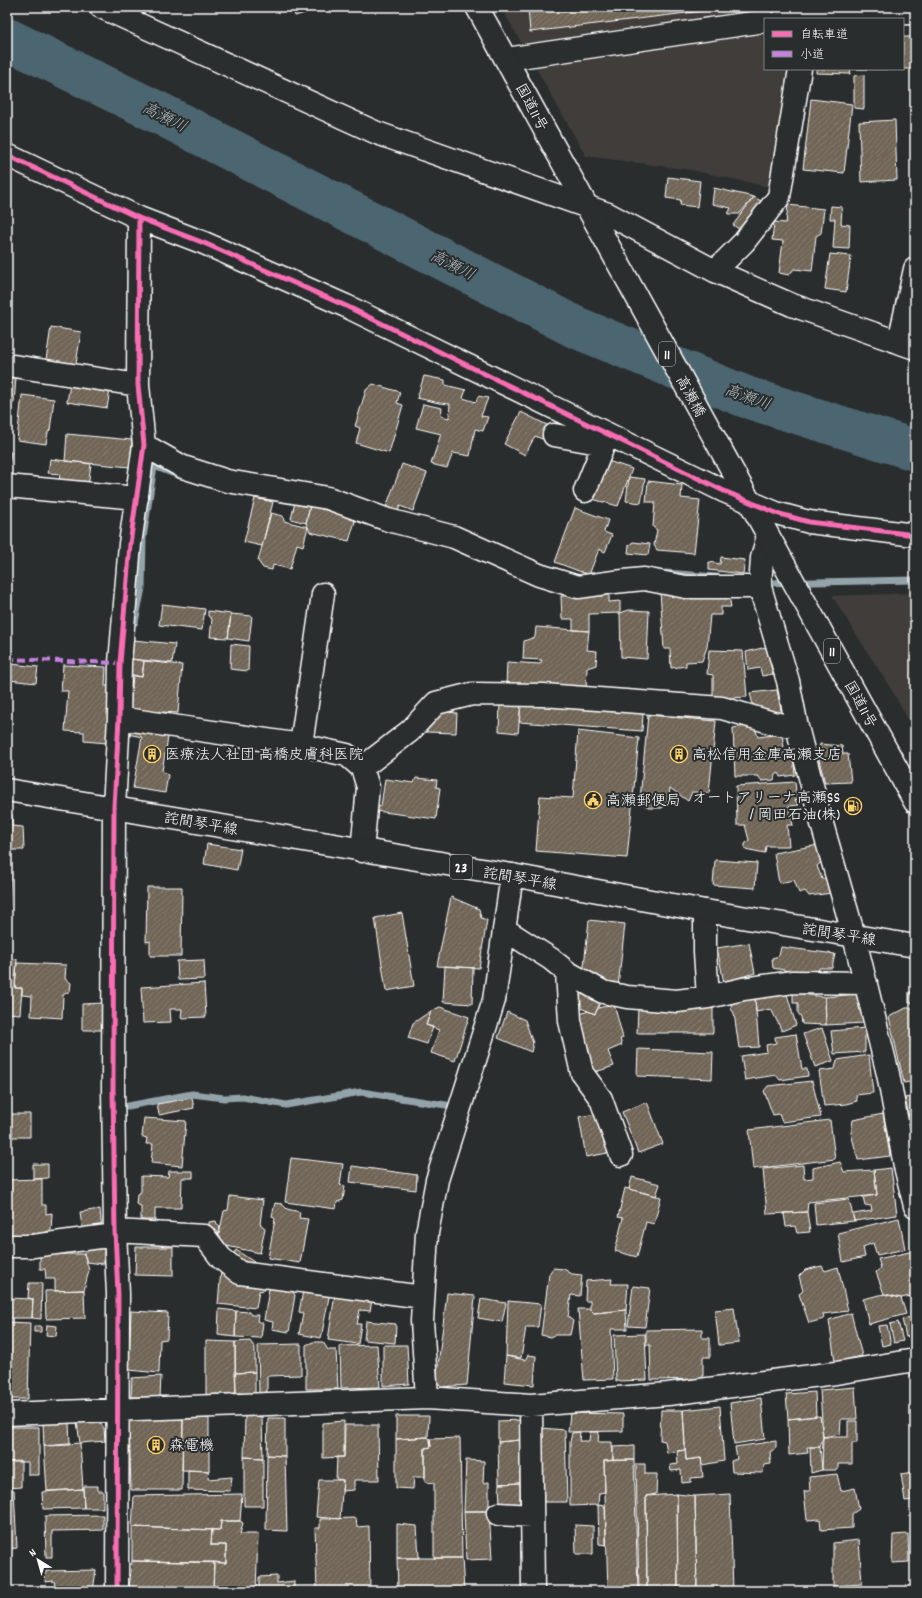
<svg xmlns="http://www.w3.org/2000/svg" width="922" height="1598" viewBox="0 0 922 1598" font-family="Dekko,'Klee One',sans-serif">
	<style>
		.built { fill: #3f3e3a }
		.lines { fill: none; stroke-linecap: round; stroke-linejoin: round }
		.stream { stroke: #93a3a9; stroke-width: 7 }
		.river { stroke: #4b6670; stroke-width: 42 }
		.building { fill: url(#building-hatch); stroke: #fff }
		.street-casing { stroke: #fff; stroke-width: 25 }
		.primary-casing { stroke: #fff; stroke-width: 25 }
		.highway-casing { stroke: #fff; stroke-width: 25 }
		.street { stroke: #2a2d2e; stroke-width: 22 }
		.primary { stroke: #2a2d2e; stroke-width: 22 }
		.highway { stroke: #2a2d2e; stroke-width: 22 }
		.quiet { stroke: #c483df; stroke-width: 4; stroke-dasharray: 8 4; stroke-linecap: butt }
		.cycleway-casing { stroke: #2a2d2e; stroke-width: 8 }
		.cycleway { stroke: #f96db3; stroke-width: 5 }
		.labels { text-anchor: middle; stroke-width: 4; stroke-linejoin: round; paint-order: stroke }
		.shield { fill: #2a2d2e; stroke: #bfc0c0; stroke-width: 1 }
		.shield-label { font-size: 14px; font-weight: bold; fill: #fff }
		.street-label { font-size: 15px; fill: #fff; stroke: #2a2d2e }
		.poi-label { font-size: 15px; fill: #fff; stroke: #2a2d2e; text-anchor: start }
		.water-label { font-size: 16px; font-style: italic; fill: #aebabf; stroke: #2a2d2e }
	</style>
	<defs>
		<pattern id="building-hatch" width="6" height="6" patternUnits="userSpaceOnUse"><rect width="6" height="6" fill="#6f6556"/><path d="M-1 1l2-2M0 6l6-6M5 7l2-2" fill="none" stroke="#857c6f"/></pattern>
	</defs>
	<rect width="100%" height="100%" fill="#2a2d2e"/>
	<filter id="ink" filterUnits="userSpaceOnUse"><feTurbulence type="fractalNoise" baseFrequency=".025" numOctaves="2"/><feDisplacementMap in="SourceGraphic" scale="8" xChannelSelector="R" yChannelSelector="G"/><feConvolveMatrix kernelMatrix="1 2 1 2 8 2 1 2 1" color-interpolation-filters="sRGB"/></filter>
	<g filter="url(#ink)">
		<!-- built -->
		<path class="built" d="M501,7H801L765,19V69H794L773,188L691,170L586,156Z
			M915,593V732L894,694L832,596Z"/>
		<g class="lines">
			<!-- stream -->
			<path class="stream" d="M666,573L716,577
				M764,583L915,580
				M135,622L142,588L143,538L154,466L180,476
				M128,1106L192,1094L224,1098L243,1097L286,1105L361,1092L446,1105"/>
			<!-- river -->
			<path class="river" d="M7,39L161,114L575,327L746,397L915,450"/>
		</g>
		<!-- building -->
		<path class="building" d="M293,7H324L295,16Z
			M528,7H736L530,32Z
			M903,37H915V69H857H903Z
			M816,69H851L850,74L816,73Z
			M864,75V109L854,108V76Z
			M811,99L852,104L844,173L803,169Z
			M895,120L897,180L861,182L859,122Z
			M668,177L700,181L697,207L680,205L681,200L666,198Z
			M714,188L754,197L739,214H728L731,208L712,204Z
			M754,197L761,201L739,229L733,225Z
			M788,205L824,209L821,233L816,236L812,271L794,269L789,275L779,273L783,241L772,240L774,222L786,223Z
			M831,206L842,207L841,224L850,225L849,249L833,248L835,219H830Z
			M830,254L851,256L846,292L825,289Z
			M51,327L81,332L76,364L46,360Z
			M7,376L16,377L14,403H7Z
			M424,376L445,380V385L466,390L463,398L476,402L478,396L488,398L481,416L488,417L483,431L475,429L470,456L453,453L447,468L431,464L441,434L416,428L423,404L442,408L441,416L449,418L450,404L439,403L417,398Z
			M70,384L110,390L107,408L67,402Z
			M373,384L400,392L397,403L403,405L389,453L356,443L360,428L355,426L366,390Z
			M22,395L54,399L50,430L48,432L46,444L17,440Z
			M521,412L549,426L542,439L535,436L525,455L504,444Z
			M67,434L132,440L130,467L65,461Z
			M7,452H11L8,475H7Z
			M50,459L91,464L88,486L59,481L60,474L48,473Z
			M605,460L632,469L618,506L592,499Z
			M402,464L427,473L413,511L400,506L397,514L385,510Z
			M629,477L645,479L641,503L626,501Z
			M648,481L682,485L681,498L700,500L694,553L657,550L654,545L657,530L653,527L655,502H646Z
			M255,498L273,502L262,546L244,542Z
			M295,502L310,506L306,523L291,519Z
			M310,506L356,518L349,541L310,532L306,523Z
			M575,508L608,520L604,532L612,535L605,552L599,549L589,575L555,562Z
			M271,513L283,516L284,521L308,527L303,546L297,544L290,569L273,565L272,570L263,568L258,561Z
			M633,542L650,544L648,555L628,553L629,545Z
			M721,557L745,560L743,574L709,570V562L720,564Z
			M660,591L729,596L731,607H721V615H710L707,647L702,661L686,662V666L671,668L670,649H664Z
			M609,594V602L620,601V613L589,614V631L573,630V619H562L561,596Z
			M162,604L205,609L202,630L159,625Z
			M629,610L649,611L647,659L621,657L620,613Z
			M208,611L231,614L228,638L210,637L212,619L208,616Z
			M231,614L252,616L249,641L228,638Z
			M536,627L589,631L587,650L597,651L596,665L587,668L586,689L506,686L507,662L540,664L542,660L523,659L524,641L535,637Z
			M133,640L175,644L172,663L131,659Z
			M231,644L249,646L248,671L230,669Z
			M766,647L773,674L762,676L760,668L748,670L746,652Z
			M709,650L743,651L747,697L713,699V675L707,674Z
			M131,659L144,661L142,677L129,675Z
			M144,661L182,665L178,713L130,710L133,675L142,677Z
			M11,664L38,667L36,683L9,680Z
			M63,665L106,667L105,686H111L107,743L84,741V732L65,731L68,691H61Z
			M777,690L782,715L755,713L750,693Z
			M500,703L521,705L518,733L499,731Z
			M521,705L643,713L642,731L519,722Z
			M439,711L457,713L456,733L426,732V720Z
			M648,715L716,721L709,793L692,792L688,801L670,788L668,803L662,808H648L640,799Z
			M129,725L169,732L162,771L168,775L165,793L133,788L142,737L128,734Z
			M754,725L758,737L782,734L785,755H793L795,775L780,777L779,773L775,775L774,780L762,781L758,776H735L733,728Z
			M578,731L639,738L627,858L536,851L540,796L573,798Z
			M820,744L842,746L843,754H848L851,782L825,783L818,756Z
			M416,778L437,780L436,787L440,788L436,819L376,811V808L381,806L385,779L414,783Z
			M795,782L796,792L801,791L802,798L795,800L799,805L789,806L793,825H787L789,846H766L765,853L745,849V844L749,840L745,825H737L736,786Z
			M7,815H12V826L23,827L24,850H9L7,847Z
			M207,844L241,849L237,870L204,864Z
			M818,845L821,862L817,866L822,879L827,878L832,893L809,896L805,891L799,893L794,880L779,883L774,853Z
			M715,860L757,863L755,888L713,885Z
			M7,863H11L9,906H7Z
			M147,887H182L181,956H150V941L146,942Z
			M451,897L479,909L481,918L487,920L479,968L437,966Z
			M402,913L414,986L386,991L375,918Z
			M589,920L625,924L618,987L607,985L583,975Z
			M749,943L755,973L741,977V982L724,983L717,948Z
			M781,947L835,954L832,968H819L817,976L773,968L772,958L779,956Z
			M7,958L17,959L15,988H22L20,1014L7,1013Z
			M204,960L205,979L178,980L177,961Z
			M17,963L66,965L65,979L71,983L70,991L63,995L62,1018L31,1016L32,996L22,995V988H15Z
			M445,966L473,968L472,1004L443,1002Z
			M204,983L206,1017L181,1018L182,1009H170L171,1022L143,1023L141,987Z
			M582,990L602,998L595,1014L576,1006Z
			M909,992H915V1003H909Z
			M793,993L825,997L826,1025L802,1024L801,1017L798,1013V1003H793Z
			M787,994L796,1025L782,1031L771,1009L756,1012L755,998Z
			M857,994L864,1023L826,1025L825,997Z
			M755,998L759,1047L739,1048L734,1013L731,1009L732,1001Z
			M104,1003V1030H82V1004Z
			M614,1004L623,1038L620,1039L622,1045L608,1051L614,1066L592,1073L578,1015L588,1011L595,1014L598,1008Z
			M440,1007L469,1017L455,1061L431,1053L439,1030L426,1025L431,1011Z
			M638,1007L713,1008V1033H637Z
			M906,1008H915V1065H913L915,1081L904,1083L889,1017Z
			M431,1011L426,1025L433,1027L427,1044L408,1038L413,1023Z
			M507,1012L525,1020L533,1043L531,1052L498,1038Z
			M822,1028L833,1061L815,1067L803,1034Z
			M865,1028V1052L834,1054L831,1031Z
			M796,1034L802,1069H807L808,1076L780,1080L776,1075L745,1080L741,1056L767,1052L766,1045L776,1043L775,1037Z
			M638,1049L713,1052L712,1079L637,1076Z
			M869,1055L873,1093L856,1095L857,1101L846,1104L824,1106L819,1071L835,1069L837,1060Z
			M812,1081L821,1117L782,1122L779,1114L773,1115L764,1091L768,1086Z
			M915,1096V1116L909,1117L905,1098Z
			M192,1098L194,1108L159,1115L157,1104Z
			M647,1102L663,1144L638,1153L622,1112Z
			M601,1113L608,1153L586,1157L579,1117Z
			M7,1114H30V1137H7Z
			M883,1114L890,1156L858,1160L851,1133L853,1120Z
			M144,1118L186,1121L182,1166L151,1163L153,1144H146L147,1138L142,1137Z
			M830,1120L835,1159L753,1169L749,1130Z
			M291,1158L343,1164L340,1185L345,1186L343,1200L337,1202L336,1209L285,1202Z
			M840,1162L844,1172L874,1170L877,1195L808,1202L807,1212L767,1214L763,1169L803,1165L804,1179L813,1178V1168Z
			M33,1164H48V1178L33,1179Z
			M352,1166L417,1175L416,1190L350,1182Z
			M891,1168L897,1215L854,1221L853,1214L872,1211L871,1206L865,1205L863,1197L877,1195L874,1170Z
			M169,1171H193V1178H182L181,1208H155V1220H141V1206L136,1204L137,1194L141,1192V1176L168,1177Z
			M632,1177L660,1184L656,1196L629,1189Z
			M42,1179V1205H46V1214L52,1213L51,1230L44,1233L29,1234V1241H8L7,1180Z
			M625,1188L661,1197L654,1224L646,1222L637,1257L615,1251L623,1218L618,1217Z
			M230,1196L263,1200L260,1224L265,1228L260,1253L217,1244L224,1211L228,1210Z
			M849,1199L854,1221L816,1225L814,1203Z
			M275,1203L282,1204L287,1209L300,1212L299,1218L308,1219L300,1263L268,1258L275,1219L272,1216Z
			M100,1209L102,1232L83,1234L80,1212Z
			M807,1212L810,1232L797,1233L795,1226L786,1227L784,1213Z
			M899,1218L905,1249L877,1255L873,1243L863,1247L865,1257L843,1262L838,1233Z
			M216,1221L217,1224L220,1226L218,1236L208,1233L209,1222Z
			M105,1244L103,1264L87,1262L84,1254L87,1245Z
			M40,1247H58L59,1254H84L89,1270L84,1290L55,1291V1279H46L45,1269H40Z
			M136,1247H173V1276L135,1275Z
			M236,1250L254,1262L250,1269L231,1257Z
			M914,1251L915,1295L901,1298L884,1294L876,1272L881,1268L878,1259Z
			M822,1266L825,1271L838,1267L848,1311L823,1314L824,1319L809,1323L799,1294L803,1291L799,1276L805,1270Z
			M553,1268L564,1269L572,1274L582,1275L580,1296L571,1295L568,1317L573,1321L570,1335H554L550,1337L541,1335L549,1274Z
			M221,1270L266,1282L265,1290L259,1291L256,1308L218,1304Z
			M612,1279L611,1284H628L626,1310L594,1313L590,1309V1301H585L586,1281Z
			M29,1283H42L41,1319L32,1318L33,1299L28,1298Z
			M270,1283L288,1286L295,1295L289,1332L272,1329L273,1322L264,1320Z
			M633,1286L650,1288L645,1327L628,1326Z
			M84,1290L85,1318L46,1319L45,1291Z
			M303,1291L324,1295L325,1291L330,1292L321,1338L299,1334L303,1313L299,1312Z
			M447,1293L475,1296L467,1385L441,1387L436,1381Z
			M335,1294L372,1300L370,1311L360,1310L357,1324H361L358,1344L328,1340Z
			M884,1294L901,1298L906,1314L869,1324L863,1299Z
			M7,1298L33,1299L32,1318H7Z
			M481,1299L506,1303L502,1322L478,1318Z
			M508,1301L541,1304L538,1327H526L521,1358L506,1356Z
			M734,1308L739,1343L719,1345L715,1310Z
			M219,1309L236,1311L235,1337L218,1335Z
			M578,1309H590L594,1313L626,1310L627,1329H611L613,1379L584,1380Z
			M131,1311L168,1313L167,1339L160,1340L159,1373L129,1370Z
			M236,1311L249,1312L251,1315H258L257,1321L263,1323L261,1338L235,1337Z
			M851,1313L862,1356L835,1362L829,1320Z
			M912,1317L915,1335L906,1337L902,1319Z
			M366,1321L396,1324L395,1343L364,1340Z
			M7,1322L30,1323L28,1399H7Z
			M898,1322L903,1341L894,1343L890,1324Z
			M47,1325L57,1326L56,1336L46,1335Z
			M887,1325L891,1344L882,1346L878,1326Z
			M34,1326H41V1332H34Z
			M702,1329V1338H710V1357H703V1379L651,1380L650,1345H646V1330Z
			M645,1334L647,1380L616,1381L614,1335Z
			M206,1341L235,1342L236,1393L206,1395Z
			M250,1341L255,1348V1372L235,1373V1342Z
			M313,1342H323L328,1350H336L338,1389H306V1345Z
			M301,1344V1375L267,1376V1392L259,1393L258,1345Z
			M377,1345L380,1387L341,1388L340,1346Z
			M383,1345H407L409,1384L383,1386Z
			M528,1355L536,1356L534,1385L504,1382L506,1356L525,1360Z
			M915,1370V1383L908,1371Z
			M255,1372V1394L236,1393L235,1373Z
			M161,1376L160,1397H131L132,1378Z
			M855,1387L857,1419H841L840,1434L823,1437L820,1390Z
			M815,1392L816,1416L788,1419L786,1394Z
			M761,1398L765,1439L734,1444L730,1403Z
			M720,1406L724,1461L702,1465L701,1458L686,1460L683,1410Z
			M661,1410H683L685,1450L667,1453L665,1441L660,1440Z
			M570,1413L623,1414V1431L568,1432Z
			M245,1416L262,1417L263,1458L244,1457Z
			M396,1416H429L428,1437L396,1439Z
			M820,1416L823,1437L820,1447H807L808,1453L789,1455L788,1419Z
			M209,1418V1471L182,1470L183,1419Z
			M268,1418H285V1456L267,1455Z
			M183,1419L182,1490H131L129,1420Z
			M520,1420V1440L498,1442V1421Z
			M344,1421V1457L323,1458V1423Z
			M848,1421H857V1443H852V1464H838V1470H822L823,1437H848Z
			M69,1422L70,1445L44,1446L43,1424Z
			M77,1422H99L104,1428L105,1441L80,1443Z
			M345,1425H378L379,1480H354V1490L342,1491L343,1480L336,1479L337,1457H344Z
			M7,1427H39V1475H28V1462H7Z
			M541,1428L565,1430L567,1502H542Z
			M580,1432L579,1441H589L590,1432H599L598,1442H612L613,1460L604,1461L605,1492L599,1493L598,1505L570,1506V1442L572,1433Z
			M428,1437L430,1439L431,1447L425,1448V1477H414L413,1489L396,1488V1439Z
			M460,1438L462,1558H434V1483L425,1482V1448L431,1447L430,1439Z
			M520,1440V1483L499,1484L498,1442Z
			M776,1441V1448L770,1452L771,1464L764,1465L763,1473L732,1472L731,1461L737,1459L735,1447Z
			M80,1443L83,1489L47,1491L44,1446Z
			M634,1446V1460H613V1447Z
			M810,1447H820L822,1470L811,1473Z
			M685,1450L686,1460L701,1458L703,1477L691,1478V1482L682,1483L681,1470L671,1471L670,1465L678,1464L677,1451Z
			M267,1455L285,1456L287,1531L266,1530Z
			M244,1457L263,1458V1506H244Z
			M466,1460L484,1461L483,1483L489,1482V1511H464Z
			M634,1460L638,1591H608L604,1461Z
			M21,1461V1487L7,1488V1462Z
			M636,1464H645V1474H657L656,1494L646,1496L647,1591H639Z
			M914,1466H915V1508L914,1500L905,1501L901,1474L915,1472Z
			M188,1470L209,1471L208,1479L232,1477L230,1491L188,1490Z
			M837,1474L841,1491L855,1488L859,1509L852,1514V1528L821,1530L820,1519L807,1520L804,1491H810L809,1477Z
			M319,1480H343L340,1519L316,1517Z
			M520,1483V1504L500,1506L499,1484Z
			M84,1486H98V1491H103V1508H84L83,1489Z
			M83,1489L84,1508L43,1509L42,1492Z
			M7,1490H14L17,1548L7,1549Z
			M242,1494L240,1521H221L220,1530L132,1527L134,1496Z
			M677,1494L678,1591H647L646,1496Z
			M677,1494L695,1496L697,1591H678Z
			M730,1494L733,1591H697L695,1496Z
			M598,1505L605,1506L606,1545L599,1544Z
			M464,1511H489L492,1559L466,1560Z
			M103,1515V1530L52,1531V1557H46L45,1516Z
			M356,1518L357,1527L369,1526L370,1591H317L315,1528H320V1519Z
			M221,1521H240L243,1523L240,1534H258L256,1591H213L214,1562L226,1563V1545H211L212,1530H220Z
			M397,1524L417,1526L419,1558H397Z
			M575,1525L593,1526V1554H576Z
			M132,1527L212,1530L211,1545H226V1563L132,1561Z
			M908,1534L909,1562L892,1563L893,1535Z
			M859,1540L862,1584L833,1586V1543Z
			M397,1558H462L464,1591H398Z
			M132,1561L214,1562L213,1591H168L129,1589Z
			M96,1570L93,1591H67L55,1587L54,1581L45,1582L46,1571Z
			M277,1576V1583L294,1581V1591H259V1577Z"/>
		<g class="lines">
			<defs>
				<path id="street" d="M101,7L377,133L608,214L715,271L792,305L915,348
					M783,19L808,15L915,13
					M506,59L765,21
					M7,155L139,218L204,243L346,306L724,491L776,513L809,522L915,535
					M715,271L744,242L779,197L800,69
					M899,342L915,269
					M7,365L138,385
					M554,435L604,444
					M144,445L183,467L227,481L328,498L388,520L454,537L539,575L578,587L614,582L644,579L686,587H760
					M7,486L137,498
					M585,491L608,434
					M768,536L762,558L760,587L788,681L797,727L822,824L854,936L888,1074L905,1166L915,1206
					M323,594L301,745L347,755L362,768L368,787L362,851
					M119,718L301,745
					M362,768L410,731L436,703L472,694L543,695L722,708L773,723L797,727
					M705,911V952L708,997L743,989L793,982L866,983
					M504,929L551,959L567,972L603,992L627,997L677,1001L708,997
					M567,972L570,1021L582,1073L601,1099L621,1155
					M115,1231L204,1236L221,1258L240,1273L423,1297
					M7,1246H33L115,1235
					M427,1398L422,1321L427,1233L437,1180L494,1000L512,875
					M531,1405L533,1591
					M7,1414L427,1398L531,1405L668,1394L836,1373L915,1360
					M498,1514L532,1516
					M117,1591L118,1294L115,1231L113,1088L114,807L119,718L120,663L130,544L144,445L138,385L139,218"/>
				<path id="primary" d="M7,790L512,875L705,911L915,946"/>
				<path id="highway" d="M477,7L915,802"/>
			</defs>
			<!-- street casing -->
			<use href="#street" class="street-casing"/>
			<!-- primary casing -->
			<use href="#primary" class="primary-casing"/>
			<!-- highway casing -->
			<use href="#highway" class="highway-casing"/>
			<!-- street -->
			<use href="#street" class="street"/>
			<!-- primary -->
			<use href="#primary" class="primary"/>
			<!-- highway -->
			<use href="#highway" class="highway"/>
			<!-- quiet -->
			<path class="quiet" d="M7,659L120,663"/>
			<defs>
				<path id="cycleway" d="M7,155L139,218L204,243L346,306L724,491L776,513L809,522L915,535
					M117,1591L118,1294L115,1231L113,1088L114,807L119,718L120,663L130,544L144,445L138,385L139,218"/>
			</defs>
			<!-- cycleway casing -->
			<use href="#cycleway" class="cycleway-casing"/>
			<!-- cycleway -->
			<use href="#cycleway" class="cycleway"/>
		</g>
	</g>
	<!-- icons -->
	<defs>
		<symbol id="building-ring" viewBox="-11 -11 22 22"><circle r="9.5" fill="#2a2d2e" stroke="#ffd166" stroke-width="1.5"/><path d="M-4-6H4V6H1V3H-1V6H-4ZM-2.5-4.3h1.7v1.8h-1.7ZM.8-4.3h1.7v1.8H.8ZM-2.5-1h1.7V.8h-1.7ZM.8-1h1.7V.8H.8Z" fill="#ffd166"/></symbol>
		<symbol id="civic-ring" viewBox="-11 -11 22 22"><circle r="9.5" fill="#2a2d2e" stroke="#ffd166" stroke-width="1.5"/><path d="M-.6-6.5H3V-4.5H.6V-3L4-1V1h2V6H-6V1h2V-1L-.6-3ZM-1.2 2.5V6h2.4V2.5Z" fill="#ffd166"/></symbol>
		<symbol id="fuel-ring" viewBox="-11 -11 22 22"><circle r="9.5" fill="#2a2d2e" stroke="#ffd166" stroke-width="1.5"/><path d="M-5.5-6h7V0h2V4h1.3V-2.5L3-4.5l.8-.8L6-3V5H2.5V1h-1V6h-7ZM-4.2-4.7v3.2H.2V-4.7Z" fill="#ffd166"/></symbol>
	</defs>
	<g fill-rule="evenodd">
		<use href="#building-ring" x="142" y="744" width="20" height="20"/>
		<use href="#building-ring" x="669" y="744" width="20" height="20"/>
		<use href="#civic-ring" x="583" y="790" width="20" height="20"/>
		<use href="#fuel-ring" x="843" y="796" width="20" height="20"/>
		<use href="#building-ring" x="146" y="1435" width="20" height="20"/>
	</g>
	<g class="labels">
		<!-- shield labels -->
		<g class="shield">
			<rect x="659" y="342" width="16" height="24" rx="3"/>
			<rect x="824" y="639" width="16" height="24" rx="3"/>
			<rect x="450" y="855" width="22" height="24" rx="3"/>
		</g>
		<g class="shield-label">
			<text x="667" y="359">11</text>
			<text x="832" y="656">11</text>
			<text x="461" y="872">23</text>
		</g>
		<!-- street labels -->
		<g class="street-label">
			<text transform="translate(532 107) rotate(62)" y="5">国道11号</text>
			<text transform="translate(691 396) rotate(61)" y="5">高瀬橋</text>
			<text transform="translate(861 704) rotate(61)" y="5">国道11号</text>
			<text transform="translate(201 823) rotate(10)" y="5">詫間琴平線</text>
			<text transform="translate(520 878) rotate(10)" y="5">詫間琴平線</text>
			<text transform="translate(839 934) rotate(9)" y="5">詫間琴平線</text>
		</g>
		<!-- poi labels -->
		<g class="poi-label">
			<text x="165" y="759">医療法人社団 高橋皮膚科医院</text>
			<text x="692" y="759">高松信用金庫高瀬支店</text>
			<text x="840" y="802" text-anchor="end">オートアリーナ高瀬SS<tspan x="840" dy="17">/ 岡田石油(株)</tspan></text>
			<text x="606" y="805">高瀬郵便局</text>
			<text x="169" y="1450">森電機</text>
		</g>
		<!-- water labels -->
		<g class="water-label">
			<text transform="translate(165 116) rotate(27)" y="6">高瀬川</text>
			<text transform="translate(453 264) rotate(27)" y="6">高瀬川</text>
			<text transform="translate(748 396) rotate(20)" y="6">高瀬川</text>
		</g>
	</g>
	<!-- margin -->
	<rect width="922" height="1598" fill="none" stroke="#2a2d2e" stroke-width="24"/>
	<rect x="12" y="12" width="898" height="1574" fill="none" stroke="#fff" stroke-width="1.5" filter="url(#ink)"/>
	<!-- legend -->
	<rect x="764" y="18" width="140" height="52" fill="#2a2d2e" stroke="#7f8182"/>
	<rect x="772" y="31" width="20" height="6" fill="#f96db3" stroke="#7f8182"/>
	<text x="800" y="38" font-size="12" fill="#ffffff">自転車道</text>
	<rect x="772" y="51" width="20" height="6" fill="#c483df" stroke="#7f8182"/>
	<text x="800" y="58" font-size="12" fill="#ffffff">小道</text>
	<!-- north arrow -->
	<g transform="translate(38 1560) rotate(323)" stroke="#2a2d2e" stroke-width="3" paint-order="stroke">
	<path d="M0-3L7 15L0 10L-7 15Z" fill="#ffffff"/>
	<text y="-6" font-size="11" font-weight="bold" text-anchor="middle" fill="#ffffff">N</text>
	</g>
</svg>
